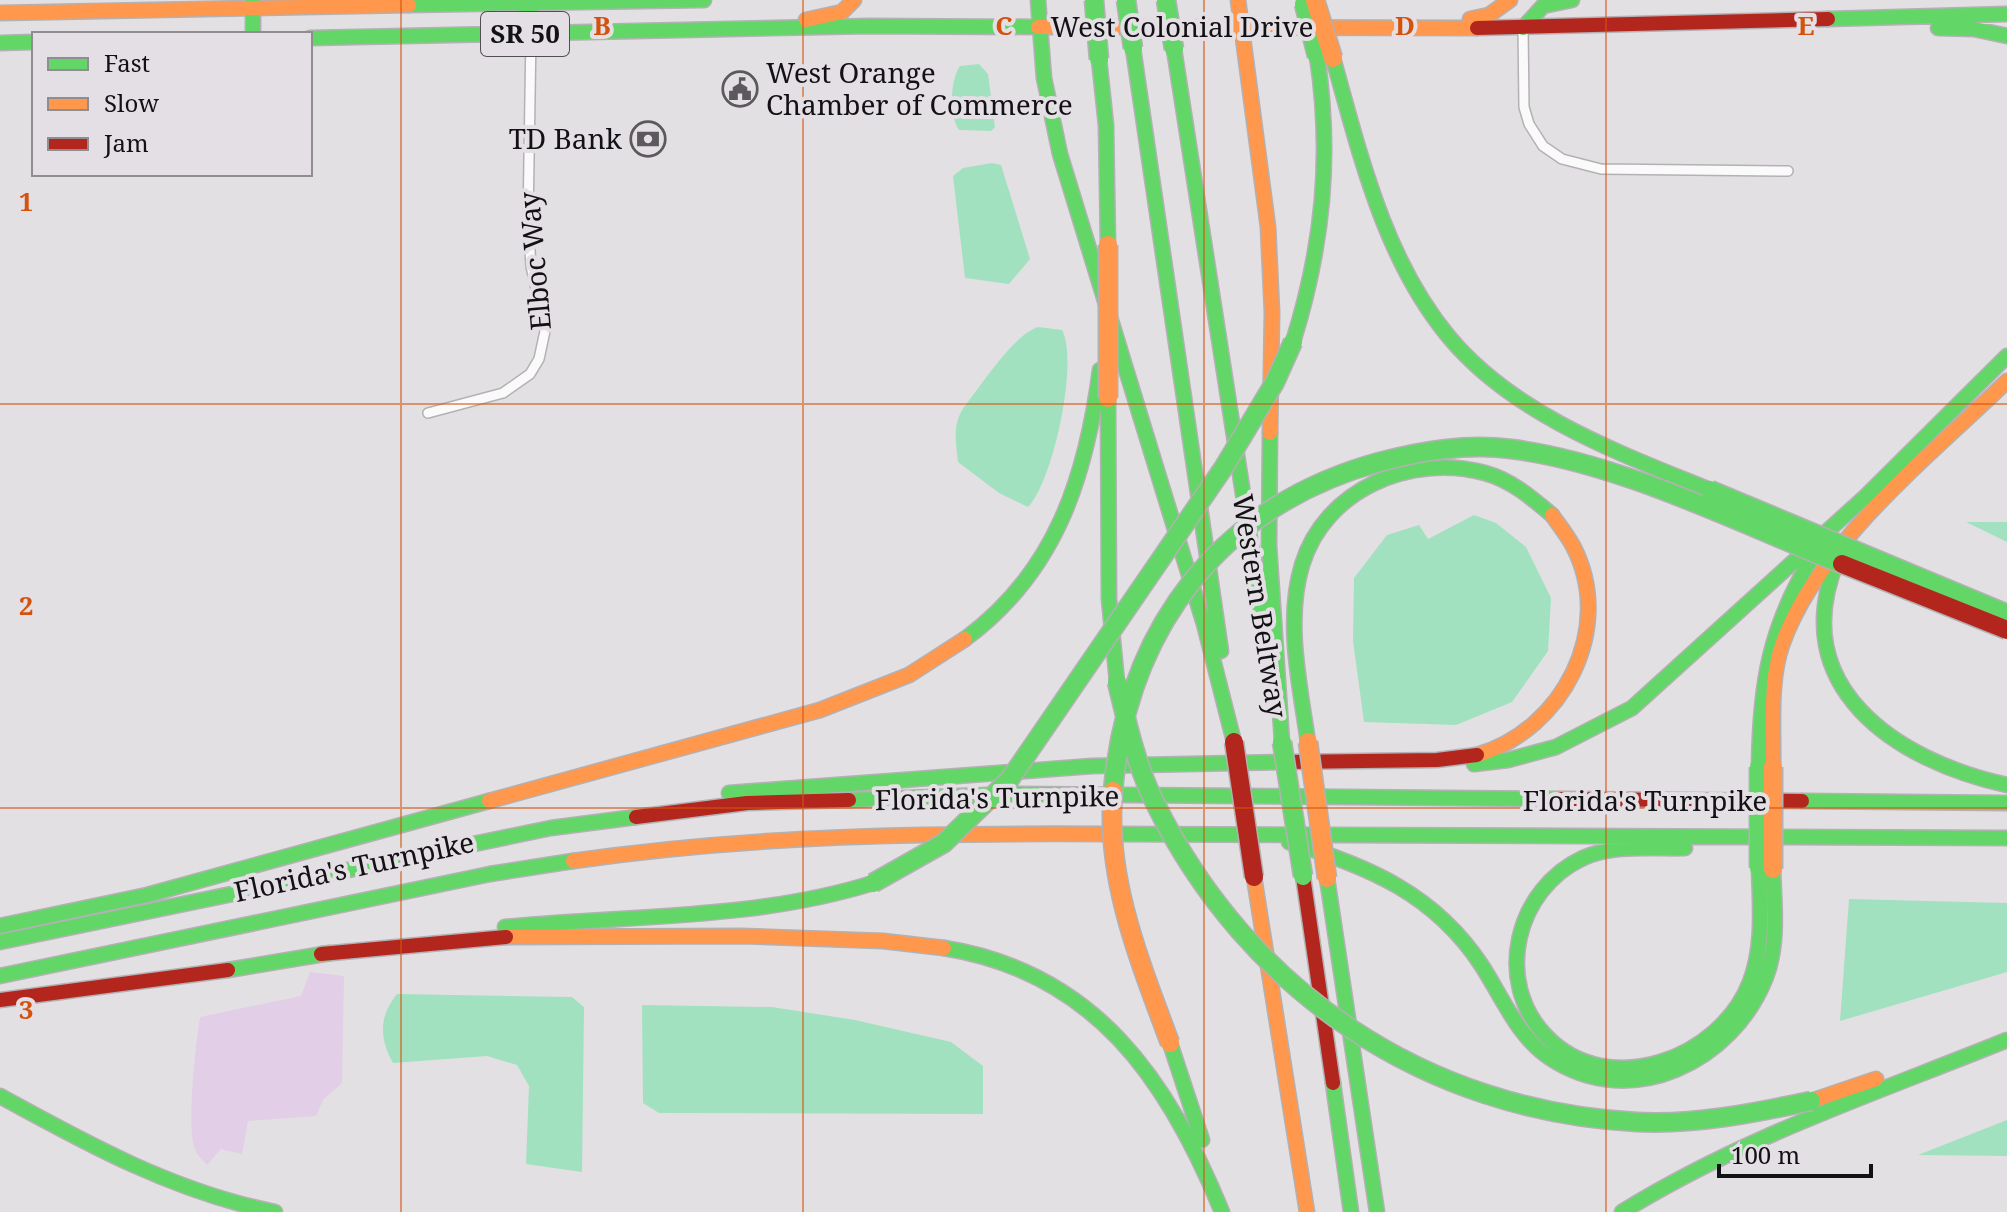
<svg xmlns="http://www.w3.org/2000/svg" width="2007" height="1212" viewBox="0 0 2007 1212" font-family="'Noto Serif',serif">
	<style>
		.green { fill: #e2cee6 }
		.water { fill: #a1e1bf }
		.lines { fill: none; stroke-linecap: round; stroke-linejoin: round }
		.street-casing { stroke: #b3b1b3; stroke-width: 12 }
		.fast-casing { stroke: #b3b1b3; stroke-width: 17 }
		.slow-casing { stroke: #b3b1b3; stroke-width: 17 }
		.jam-casing { stroke: #b3b1b3; stroke-width: 17 }
		.street { stroke: #fbfafb; stroke-width: 9 }
		.fast { stroke: #63d668; stroke-width: 14 }
		.slow { stroke: #ff974d; stroke-width: 14 }
		.jam { stroke: #b3261e; stroke-width: 14 }
		.fast-bridge-casing { stroke: #b3b1b3; stroke-width: 21; stroke-linecap: butt }
		.slow-bridge-casing { stroke: #b3b1b3; stroke-width: 21; stroke-linecap: butt }
		.jam-bridge-casing { stroke: #b3b1b3; stroke-width: 21; stroke-linecap: butt }
		.fast-bridge { stroke: #63d668; stroke-width: 18 }
		.slow-bridge { stroke: #ff974d; stroke-width: 18 }
		.jam-bridge { stroke: #b3261e; stroke-width: 18 }
		.grid { fill: none; stroke: #d3520d; stroke-width: 2; stroke-opacity: 0.55 }
		.labels { text-anchor: middle; stroke-width: 8; stroke-linejoin: round; paint-order: stroke }
		.shield { fill: #e4dfe4; stroke: #514f52; stroke-width: 2 }
		.shield-label { font-size: 26px; font-weight: bold; fill: #121113 }
		.street-label { font-size: 28px; fill: #121113; stroke: #e4dfe4 }
		.poi-label { font-size: 28px; fill: #121113; stroke: #e4dfe4; text-anchor: start }
		.grid-label { font-size: 26px; text-anchor: middle; font-weight: bold; fill: #d3520d; stroke: #e4dfe4; stroke-width: 8; stroke-linejoin: round; paint-order: stroke }
	</style>
	<rect width="100%" height="100%" fill="#e3e0e3"/>
	<!-- green -->
	<path class="green" d="M310,972L344,976L342,1083L323,1100L316,1116L248,1121L242,1154L221,1149L207,1165C204,1161 197,1155 195,1150C186,1127 196,1044 200,1017L301,996Z"/>
	<!-- water -->
	<path class="water" d="M979,64L988,74L995,127L991,131L959,130C949,116 950,80 960,66Z
		M992,163L1001,165L1030,259L1009,284L965,278L953,176L963,168Z
		M1038,327L1062,330C1079,361 1053,482 1028,507L999,493L958,462C956,442 952,425 964,407C982,385 1012,336 1038,327Z
		M1474,515L1496,523L1526,547L1551,598L1548,651L1512,702L1456,725L1364,722L1353,641L1354,578L1387,535L1419,525L1428,539Z
		M1966,522H2007V542Z
		M1849,899L2007,903V972L1840,1021Z
		M397,994L572,997L584,1007L582,1172L526,1164L529,1086L517,1065L487,1056L393,1063C379,1038 379,1016 397,994Z
		M642,1005L772,1007L855,1020L951,1042L983,1066V1114L659,1113L643,1103Z
		M2007,1120V1156L1918,1155Z"/>
	<g class="lines">
		<defs>
			<path id="street" d="M1523,28L1524,107L1529,124L1543,146L1562,159L1601,169L1788,171
				M428,413L503,393L530,374L539,359L545,331L531,266L528,221L531,34"/>
			<path id="fast" d="M253,0V34
				M1038,0L1044,78L1060,154L1204,624L1234,742
				M409,5L704,0
				M1828,19L2007,14
				M1523,28L1543,6L1572,0
				M1938,28L1974,29L2007,36
				M489,29L522,17L535,3
				M310,38L870,26L1038,27
				M0,43L34,42
				M1133,48L1221,651
				M1174,49L1264,629
				M1333,58C1360,154 1384,259 1449,337C1514,415 1619,453 1710,490
				M1099,59L1106,125L1108,245
				M1293,342C1323,246 1332,156 1317,56
				M1108,398L1109,599L1117,682
				M1270,433L1269,545L1282,742
				M1838,559C1784,686 1896,761 2007,785
				M965,639C1056,572 1086,477 1100,370
				M1308,742C1300,686 1285,621 1302,565C1325,489 1411,453 1485,473C1511,480 1532,498 1552,515
				M1474,764L1508,760L1556,747L1632,708L1865,497L2007,356
				M1759,767C1760,685 1769,627 1813,556
				M729,793L1092,766L1288,762
				M849,800L1016,794L1560,799
				M1802,801L2007,803
				M1110,834L2007,838
				M1289,842C1368,866 1435,894 1482,966C1502,997 1518,1037 1550,1058C1631,1112 1733,1062 1766,977C1779,943 1774,904 1773,869
				M1685,848C1652,849 1614,844 1583,858C1516,889 1493,981 1546,1036C1608,1101 1720,1059 1750,982C1764,946 1760,905 1759,868
				M1327,878L1377,1212
				M0,926L147,895L489,801
				M505,927C627,915 755,920 873,883
				M0,942L551,828L636,817
				M944,948C1095,972 1168,1080 1222,1212
				M228,970L330,953
				M0,976L490,874L573,861
				M1170,1043L1202,1140
				M1333,1083L1351,1212
				M0,1096C89,1145 175,1192 275,1212
				M1622,1212C1743,1137 1876,1093 2007,1040"/>
			<path id="slow" d="M1238,0L1268,227L1272,312L1270,433
				M0,13L409,5
				M1470,19L1489,15L1510,0
				M806,20L842,12L854,0
				M1038,27L1477,28
				M1477,755C1563,730 1616,628 1573,546C1567,535 1559,525 1552,515
				M1773,767C1774,727 1769,683 1782,645C1817,544 1931,455 2007,381
				M489,801L820,710L909,675L965,639
				M573,861C753,835 928,833 1110,834
				M1254,877L1307,1212
				M506,937L742,936L883,941L944,948
				M1811,1101L1876,1079"/>
			<path id="jam" d="M1477,28L1828,19
				M1288,762L1437,760L1477,755
				M1560,799L1802,801
				M636,817L747,803L849,800
				M1303,876L1333,1083
				M321,954L506,937
				M0,1000L228,970"/>
		</defs>
		<!-- street casing -->
		<use href="#street" class="street-casing"/>
		<!-- fast casing -->
		<use href="#fast" class="fast-casing"/>
		<!-- slow casing -->
		<use href="#slow" class="slow-casing"/>
		<!-- jam casing -->
		<use href="#jam" class="jam-casing"/>
		<!-- street -->
		<use href="#street" class="street"/>
		<!-- fast -->
		<use href="#fast" class="fast"/>
		<!-- slow -->
		<use href="#slow" class="slow"/>
		<!-- jam -->
		<use href="#jam" class="jam"/>
		<defs>
			<path id="fast-bridge" d="M1094,0L1099,59
				M1126,0L1133,48
				M1166,0L1174,49
				M1304,4L1317,56
				M1710,490L2007,614
				M1117,682C1127,723 1136,765 1155,803C1248,992 1426,1111 1637,1122C1695,1125 1754,1113 1811,1101
				M1282,742L1303,876
				M1759,767V868
				M1113,791C1127,628 1220,506 1379,462C1422,451 1467,443 1511,449C1619,462 1741,524 1842,564
				M873,883L944,843L1010,779L1224,467L1275,382L1293,342"/>
			<path id="slow-bridge" d="M1315,0L1333,58
				M1108,245V398
				M1308,742L1327,878
				M1773,767V869
				M1113,791C1105,878 1140,962 1170,1043"/>
			<path id="jam-bridge" d="M1842,564L2007,630
				M1234,742L1254,877"/>
		</defs>
		<!-- fast-bridge casing -->
		<use href="#fast-bridge" class="fast-bridge-casing"/>
		<!-- slow-bridge casing -->
		<use href="#slow-bridge" class="slow-bridge-casing"/>
		<!-- jam-bridge casing -->
		<use href="#jam-bridge" class="jam-bridge-casing"/>
		<!-- fast-bridge -->
		<use href="#fast-bridge" class="fast-bridge"/>
		<!-- slow-bridge -->
		<use href="#slow-bridge" class="slow-bridge"/>
		<!-- jam-bridge -->
		<use href="#jam-bridge" class="jam-bridge"/>
	</g>
	<!-- grid -->
	<path class="grid" d="M401,0V1212M803,0V1212M1204,0V1212M1606,0V1212M0,404H2007M0,808H2007"/>
	<!-- icons -->
	<defs>
		<symbol id="civic-ring" viewBox="-11 -11 22 22"><circle r="9.5" fill="#e4dfe4" stroke="#5b595c" stroke-width="1.5"/><path d="M-.6-6.5H3V-4.5H.6V-3L4-1V1h2V6H-6V1h2V-1L-.6-3ZM-1.2 2.5V6h2.4V2.5Z" fill="#5b595c"/></symbol>
		<symbol id="bank-ring" viewBox="-11 -11 22 22"><circle r="9.5" fill="#e4dfe4" stroke="#5b595c" stroke-width="1.5"/><path d="M-6-4H6V4H-6ZM0-2.3a2.3 2.3 0 1 0 0 4.6a2.3 2.3 0 1 0 0-4.6Z" fill="#5b595c"/></symbol>
	</defs>
	<g fill-rule="evenodd">
		<use href="#civic-ring" x="720" y="69" width="40" height="40"/>
		<use href="#bank-ring" x="628" y="119" width="40" height="40"/>
	</g>
	<g class="labels">
		<!-- shield labels -->
		<rect class="shield" x="481" y="12" width="88" height="44" rx="6"/>
		<g class="shield-label">
			<text x="525" y="43">SR 50</text>
		</g>
		<!-- street labels -->
		<g class="street-label">
			<text x="1182" y="37">West Colonial Drive</text>
			<text transform="translate(535 261) rotate(-95)" y="10">Elboc Way</text>
			<text transform="translate(1260 606) rotate(81)" y="10">Western Beltway</text>
			<text transform="translate(997 798) rotate(-1)" y="10">Florida's Turnpike</text>
			<text x="1645" y="811">Florida's Turnpike</text>
			<text transform="translate(354 867) rotate(-12)" y="10">Florida's Turnpike</text>
		</g>
		<!-- poi labels -->
		<g class="poi-label">
			<text x="766" y="83">West Orange<tspan x="766" dy="32">Chamber of Commerce</tspan></text>
			<text x="622" y="149" text-anchor="end">TD Bank</text>
		</g>
	</g>
	<g class="grid-label">
		<text x="602" y="35">B</text>
		<text x="1004" y="35">C</text>
		<text x="1405" y="35">D</text>
		<text x="1806" y="35">E</text>
		<text x="26" y="211">1</text>
		<text x="26" y="615">2</text>
		<text x="26" y="1019">3</text>
	</g>
	<!-- legend -->
	<rect x="32" y="32" width="280" height="144" fill="#e4dfe4" stroke="#908d90" stroke-width="2"/>
	<rect x="48" y="58" width="40" height="12" fill="#63d668" stroke="#908d90" stroke-width="2"/>
	<text x="104" y="72" font-size="24" fill="#121113">Fast</text>
	<rect x="48" y="98" width="40" height="12" fill="#ff974d" stroke="#908d90" stroke-width="2"/>
	<text x="104" y="112" font-size="24" fill="#121113">Slow</text>
	<rect x="48" y="138" width="40" height="12" fill="#b3261e" stroke="#908d90" stroke-width="2"/>
	<text x="104" y="152" font-size="24" fill="#121113">Jam</text>
	<!-- scale -->
	<path d="M1719 1164v12h152v-12" fill="none" stroke="#121113" stroke-width="4"/>
	<text x="1731" y="1164" font-size="24" fill="#121113" stroke="#e4dfe4" stroke-width="6" paint-order="stroke">100 m</text>
</svg>
